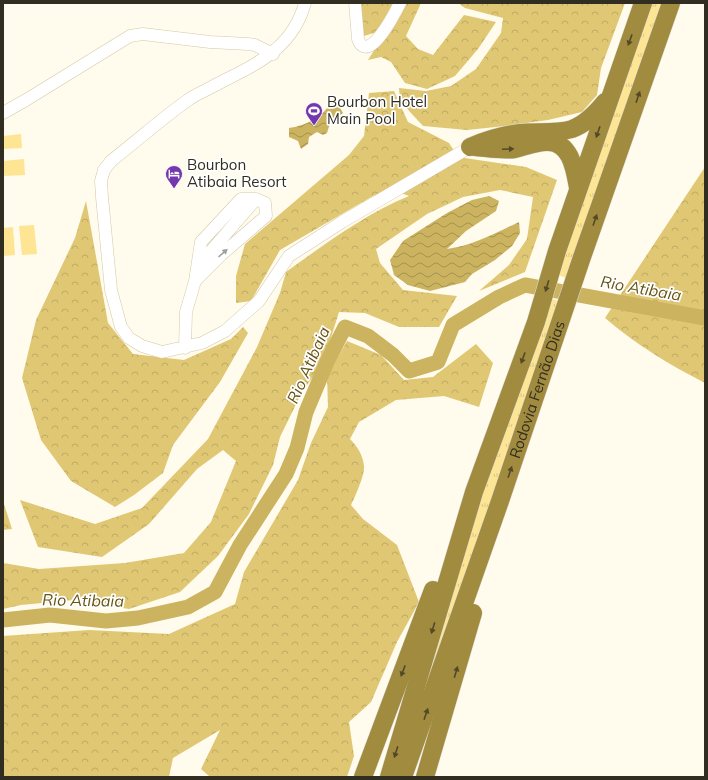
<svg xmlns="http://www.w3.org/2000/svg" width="708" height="780" viewBox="0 0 708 780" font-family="Mulish,sans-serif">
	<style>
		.grass { fill: url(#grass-tufts) }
		.forest { fill: url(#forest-crowns) }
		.garden { fill: #fde594 }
		.water { fill: url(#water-waves) }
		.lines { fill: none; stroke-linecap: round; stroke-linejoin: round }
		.river { stroke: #cbb360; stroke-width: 15 }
		.minor-casing { stroke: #d3c9a7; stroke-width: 13 }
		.highway-casing { stroke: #dedddb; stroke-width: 19 }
		.minor { stroke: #fff; stroke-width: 12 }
		.highway { stroke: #a18b3f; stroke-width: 18 }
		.oneway { fill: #534929 }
		.oneway2 { fill: #a2a09b }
		.labels { text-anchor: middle; stroke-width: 3.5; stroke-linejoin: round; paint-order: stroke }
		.poi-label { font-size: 15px; fill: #312d20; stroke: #fff; text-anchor: start }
		.street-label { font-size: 15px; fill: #312d20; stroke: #fff }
		.water-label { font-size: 16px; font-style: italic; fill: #665516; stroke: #fff }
	</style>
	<defs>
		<pattern id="grass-tufts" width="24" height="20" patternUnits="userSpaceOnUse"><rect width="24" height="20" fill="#fde594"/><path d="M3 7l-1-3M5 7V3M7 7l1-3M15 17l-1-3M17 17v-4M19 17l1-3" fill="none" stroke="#d9c57f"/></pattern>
		<pattern id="forest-crowns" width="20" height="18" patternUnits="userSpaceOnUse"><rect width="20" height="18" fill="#e0c774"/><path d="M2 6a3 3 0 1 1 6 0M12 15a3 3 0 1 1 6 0" fill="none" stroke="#c1ab64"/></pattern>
		<pattern id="water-waves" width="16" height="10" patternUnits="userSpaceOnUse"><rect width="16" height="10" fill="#cbb360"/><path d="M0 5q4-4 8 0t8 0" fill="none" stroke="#a5924f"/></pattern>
	</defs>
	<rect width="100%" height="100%" fill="#fffbed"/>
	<!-- grass -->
	<path class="grass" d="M650,3H664L566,278L556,274Z
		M548,298L559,301L422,706L408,724L446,595Z"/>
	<!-- forest -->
	<path class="forest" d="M360,3H393L377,32L364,36Z
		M404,3H421L406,36L418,49L433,55L464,15L496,22L478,49L455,76L427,89L405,83L391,62L381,57L368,60Z
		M458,3H625L601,68L597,95L582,112L548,120L505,126L467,130L423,126L400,101L399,88L426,91L451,86L476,69L501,33L503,18L465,8Z
		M394,91L408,122L449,143L458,157L526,167L557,180L525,272L479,291L509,265L527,239L533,197L500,190L463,197L427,214L376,249L380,263L403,290L457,296L439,327H399L365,313L339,312L323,363L302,392L280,437L273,465L249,514L218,556L180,592L129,609L74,600L21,605L3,609V563L39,569L125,563L184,553L211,522L236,461L223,450L197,469L149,524L102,557L38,547L20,500L95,524L142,508L208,439L257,347L280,293L286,272C325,244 365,214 409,196L393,190L373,196L280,250L251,301L236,303V276L245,244L349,155L364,136L369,93Z
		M705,167V383C670,365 635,344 605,318Z
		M86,201L108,323L133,354L184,360L231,339L243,327L248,333L220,382L173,445L163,473L134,495L115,507L71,481L41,440L22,378L36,320L75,238Z
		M347,341L381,355L404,380L433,377L476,344L493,363L479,407L444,396L396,400L359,422L350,439C357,446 363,455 364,466C365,475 355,497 351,505L363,519L397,545L419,602L397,642L371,702L349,722L354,756L347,777H210L201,769L220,730L173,758L169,777H3V636L89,630L169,634L235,604L244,572L298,480L311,443L328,407L327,376Z
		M3,501L12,529L3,530Z"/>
	<!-- garden -->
	<path class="garden" d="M21,134L22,148L3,149V136Z
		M24,159L25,175L3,176V161Z
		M34,225L37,254L22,255L19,226Z
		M13,227L15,255L3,256V228Z"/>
	<!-- water -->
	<path class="water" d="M330,103L338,104L343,113L336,118L331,120L327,133L323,135L317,132L309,137L308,144L301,149L298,141L289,137V128C304,126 324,117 330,103Z
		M489,196L499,201L496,211L466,231L447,249C472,246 496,233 519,222L520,233L512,246L495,260L472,274L465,282L430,291L408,285L394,275L390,260L403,241L447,213L472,200Z"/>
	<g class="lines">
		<!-- river -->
		<path class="river" d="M3,620L50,615L106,621L138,618L188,607L215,592L240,545L286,474L297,448L306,412L327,362L345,327L368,336L393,355L409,371L438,362L453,325L499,297L525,285L705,318"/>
		<defs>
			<path id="minor" d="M305,3C291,54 248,67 206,90C200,93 193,96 188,100C161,119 137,141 111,161L104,170L101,181L102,197L111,290L121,327L129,338L142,346L162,352L202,343L225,331L259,301L289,256L342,222L470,147
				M355,3L358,39C368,67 396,11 400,3
				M3,113L26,100L130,36L143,34L210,42L248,44L255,45L273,54
				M198,266L256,199
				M185,348L186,312L195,281L201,242L241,199H256L265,203L266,216L222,254L195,281"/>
			<g id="highway">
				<path d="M470,147C486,140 502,135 520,133C537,131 556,134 572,129C586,124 596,113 605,102"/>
				<path d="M475,147C488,148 502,151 515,149C525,147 536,142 546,142C571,140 575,171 578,188"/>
				<path d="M363,777L433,590"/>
				<path d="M389,777L474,492L536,322L557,251L643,3"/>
				<path id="s1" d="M403,777L500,501L582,257L671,3"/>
				<path d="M425,777L473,613"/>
			</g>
		</defs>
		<!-- minor casing -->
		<use href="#minor" class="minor-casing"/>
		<!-- highway casing -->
		<use href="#highway" class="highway-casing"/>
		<!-- minor -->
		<use href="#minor" class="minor"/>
		<!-- highway -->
		<use href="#highway" class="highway"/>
	</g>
	<!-- one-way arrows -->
	<defs><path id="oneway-solid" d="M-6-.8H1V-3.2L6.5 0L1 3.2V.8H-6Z"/></defs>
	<g class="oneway">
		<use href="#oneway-solid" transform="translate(630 40) rotate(110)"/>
		<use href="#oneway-solid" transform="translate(638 97) rotate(-71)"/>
		<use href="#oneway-solid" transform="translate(598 132) rotate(109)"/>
		<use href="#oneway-solid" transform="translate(508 149) rotate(-3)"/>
		<use href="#oneway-solid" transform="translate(595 220) rotate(-71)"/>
		<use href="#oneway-solid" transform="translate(547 286) rotate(107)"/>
		<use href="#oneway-solid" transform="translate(523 358) rotate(110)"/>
		<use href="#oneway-solid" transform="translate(510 472) rotate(-71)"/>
		<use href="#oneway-solid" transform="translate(433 628) rotate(107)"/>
		<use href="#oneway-solid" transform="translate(403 671) rotate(111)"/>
		<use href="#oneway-solid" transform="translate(456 672) rotate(-74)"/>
		<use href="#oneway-solid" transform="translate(426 714) rotate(-71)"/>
		<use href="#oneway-solid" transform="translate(396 752) rotate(107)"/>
	</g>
	<use class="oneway2" href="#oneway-solid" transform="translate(223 253) rotate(-42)"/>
	<!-- icons -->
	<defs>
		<symbol id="stadium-pin" viewBox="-11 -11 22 30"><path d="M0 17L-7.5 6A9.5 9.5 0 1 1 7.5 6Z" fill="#7338ae" stroke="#fff"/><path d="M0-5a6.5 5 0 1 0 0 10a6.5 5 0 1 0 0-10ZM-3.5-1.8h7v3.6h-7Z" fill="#fff"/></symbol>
		<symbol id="hotel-pin" viewBox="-11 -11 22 30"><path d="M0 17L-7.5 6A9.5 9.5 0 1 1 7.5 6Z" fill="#7338ae" stroke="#fff"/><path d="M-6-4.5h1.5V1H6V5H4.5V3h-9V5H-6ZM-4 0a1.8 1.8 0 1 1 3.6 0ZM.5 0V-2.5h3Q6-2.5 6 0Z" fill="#fff"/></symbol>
	</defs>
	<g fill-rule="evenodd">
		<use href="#stadium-pin" x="304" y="101" width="20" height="27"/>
		<use href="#hotel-pin" x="164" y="164" width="20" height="27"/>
	</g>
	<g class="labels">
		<!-- poi labels -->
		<g class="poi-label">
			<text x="327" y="107">Bourbon Hotel<tspan x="327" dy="17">Main Pool</tspan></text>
			<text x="187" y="170">Bourbon<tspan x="187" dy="17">Atibaia Resort</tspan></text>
		</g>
		<!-- street labels -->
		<g class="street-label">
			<text dy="5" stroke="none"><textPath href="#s1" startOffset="410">Rodovia Fernão Dias</textPath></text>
		</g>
		<!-- water labels -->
		<g class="water-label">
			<text transform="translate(641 288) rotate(10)" y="6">Rio Atibaia</text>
			<text transform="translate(308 365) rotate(-66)" y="6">Rio Atibaia</text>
			<text transform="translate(83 600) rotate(1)" y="6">Rio Atibaia</text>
		</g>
	</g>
	<!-- border -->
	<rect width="708" height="780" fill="none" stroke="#312d20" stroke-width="8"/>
</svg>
